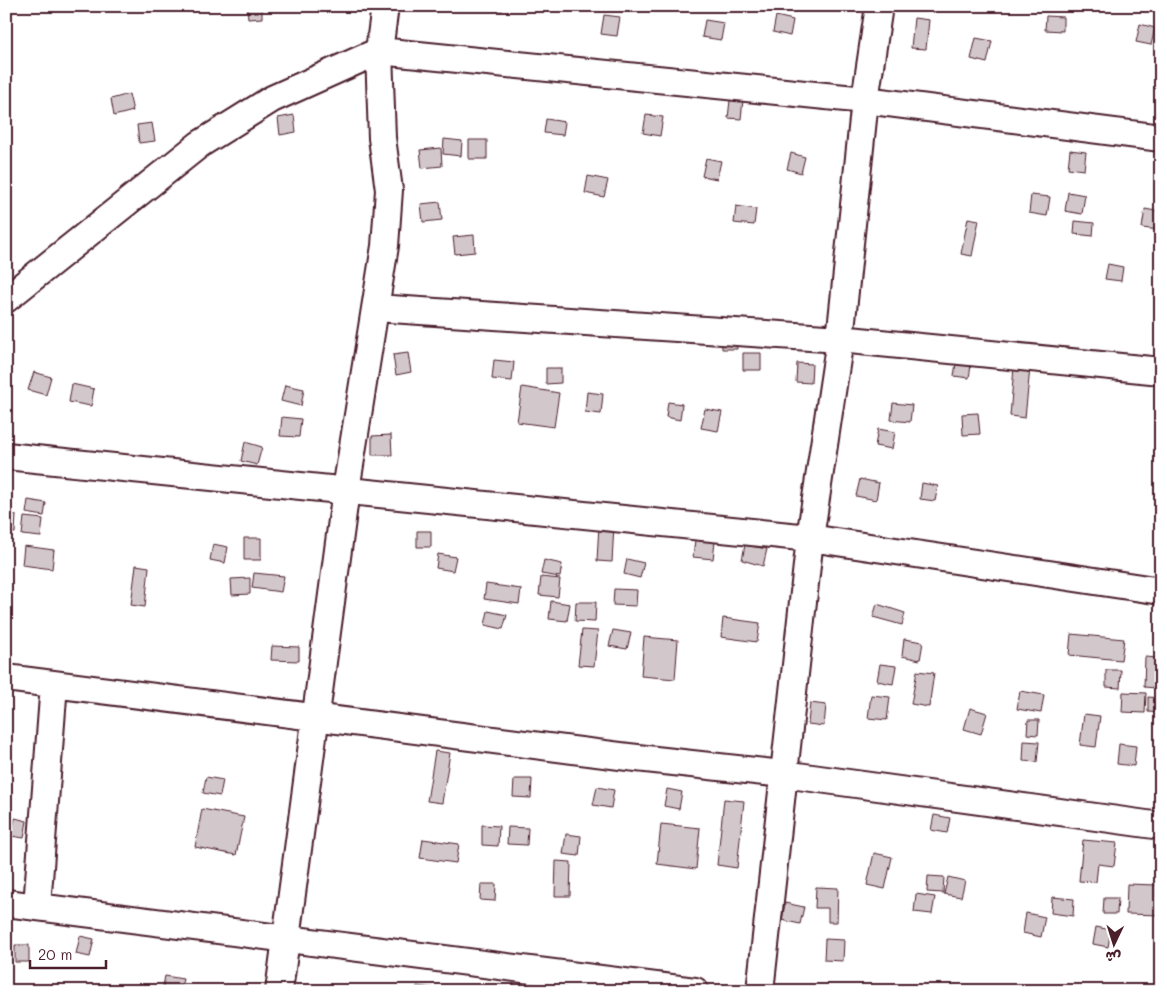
<svg xmlns="http://www.w3.org/2000/svg" width="1167" height="997" viewBox="0 0 1167 997" font-family="Mali,'Playpen Sans Arabic',sans-serif">
	<style>
		.building { fill: #d2c7cb; stroke: #4a1f2b }
		.lines { fill: none; stroke-linecap: round; stroke-linejoin: round }
		.minor-casing { stroke: #4a1f2b; stroke-width: 30 }
		.minor { stroke: #fff; stroke-width: 26 }
	</style>
	<rect width="100%" height="100%" fill="#fff"/>
	<filter id="ink" filterUnits="userSpaceOnUse"><feTurbulence type="fractalNoise" baseFrequency=".02" numOctaves="2"/><feDisplacementMap in="SourceGraphic" scale="10" xChannelSelector="R" yChannelSelector="G"/><feConvolveMatrix kernelMatrix="1 2 1 2 8 2 1 2 1" color-interpolation-filters="sRGB"/></filter>
	<g filter="url(#ink)">
		<!-- building -->
		<path class="building" d="M247,6H262V18L248,19Z
			M482,6H502V11L482,9Z
			M604,15L620,17L617,36L601,34Z
			M776,16L793,20L790,36L773,32Z
			M1046,16L1063,17V31L1045,30Z
			M914,18L929,20L926,49L911,48Z
			M705,20L724,23L721,40L702,37Z
			M1140,24L1155,28L1151,45L1136,42Z
			M976,38L992,41L987,63L971,59Z
			M129,94L133,111L114,116L111,99Z
			M730,100H743L741,119L728,118Z
			M294,115L296,132L280,135L278,118Z
			M646,115L663,117L660,136L643,133Z
			M546,119L565,122L563,135L544,133Z
			M152,123L155,141L139,143L137,125Z
			M444,139L462,141L461,156L443,154Z
			M469,140H487V159H469Z
			M441,148L442,166L422,168L420,150Z
			M1070,150L1086,152L1084,170L1068,168Z
			M791,153L805,157L801,173L787,169Z
			M706,158L721,161L717,179L702,176Z
			M588,176L608,180L604,197L585,193Z
			M1068,192L1085,195L1082,214L1065,211Z
			M1031,195L1050,197L1047,216L1029,213Z
			M440,202L442,220L423,222L421,204Z
			M736,206L756,209L754,225L734,223Z
			M1145,209L1161,212L1159,230L1142,228Z
			M968,218L979,220L972,256L961,254Z
			M1075,221L1094,223L1093,236L1074,234Z
			M474,235L475,252L455,254L453,237Z
			M1108,264L1123,267L1121,281L1105,279Z
			M736,331L737,349H722L721,332Z
			M408,353L411,372L396,375L393,355Z
			M743,353H761V370H743Z
			M957,357L972,359L969,378L954,376Z
			M494,360L514,362L512,381L492,379Z
			M797,363L812,364L811,383L796,382Z
			M1014,367L1030,368L1025,418L1010,416Z
			M546,368H561V383L546,384Z
			M34,372L51,377L46,395L28,390Z
			M72,384L94,389L91,406L69,402Z
			M285,385L304,389L301,406L281,401Z
			M522,387L559,393L554,427L517,422Z
			M587,392L603,394L601,414L585,412Z
			M668,402L682,404L680,420L666,417Z
			M893,403L912,405L910,422L891,420Z
			M705,409L722,412L718,431L701,428Z
			M978,413L980,434L963,435L962,414Z
			M282,417L301,419L299,437L280,436Z
			M878,429L895,432L892,449L875,446Z
			M391,435L392,455H372V436Z
			M245,442L262,447L257,465L241,461Z
			M860,479L879,483L876,500L856,496Z
			M922,483L938,486L935,501L920,499Z
			M28,500L46,503L44,516L26,513Z
			M6,514L16,515L15,533L6,532Z
			M24,517L43,519L41,537L22,535Z
			M599,524L614,525L612,562L597,561Z
			M417,531H431V547H417Z
			M244,538H261V560H244Z
			M695,540L715,542L713,559L693,557Z
			M213,544L228,547L225,563L210,560Z
			M745,545L767,549L763,566L742,560Z
			M24,546L54,550L52,569L22,565Z
			M438,554L456,557L453,571L436,568Z
			M627,559L644,563L640,578L624,574Z
			M544,560L562,564L560,577L541,574Z
			M136,565L149,567L145,607L131,605Z
			M254,573L284,576L281,592L252,588Z
			M541,577L560,579L558,597L539,595Z
			M250,578V594L232,595L231,579Z
			M486,584L521,589L519,604L484,599Z
			M614,589L637,590L636,606L613,605Z
			M551,601L570,604L567,621L549,619Z
			M576,602H596L595,622L575,621Z
			M877,604L905,613L902,625L873,617Z
			M488,611L507,615L503,629L485,625Z
			M723,618L760,623L757,642L721,637Z
			M582,630L598,631L594,666L578,665Z
			M613,630L631,633L627,649L609,646Z
			M1071,634L1124,639L1121,660L1069,655Z
			M644,637L678,640L675,679L641,676Z
			M904,639L923,642L920,660L902,656Z
			M272,646L299,647V661L271,660Z
			M1145,657L1158,658L1156,688L1144,687Z
			M880,664L896,666L893,684L877,681Z
			M1106,670H1121L1120,688L1106,687Z
			M917,671L934,673L929,707L911,704Z
			M1020,691L1044,695L1041,713L1017,709Z
			M1123,692L1146,693L1145,713L1122,712Z
			M871,695L890,697L887,720L868,718Z
			M1148,697L1161,698V713L1148,712Z
			M810,703L826,705L824,726L808,724Z
			M970,708L987,713L981,734L964,729Z
			M1084,714L1100,716L1096,747L1080,745Z
			M1028,720H1039L1038,735L1027,734Z
			M1024,741L1039,742L1037,762L1023,761Z
			M1119,744L1136,746L1134,766L1117,764Z
			M435,751L450,753L442,803L427,801Z
			M206,777L223,780L220,796L203,793Z
			M514,779H532L531,798L513,797Z
			M597,787L614,790L611,808L593,805Z
			M667,789L682,792L679,809L664,806Z
			M724,799L744,801L737,868L717,865Z
			M202,809L244,817L236,855L195,847Z
			M934,815L950,818L947,833L931,830Z
			M15,818L27,821L24,838L11,836Z
			M661,824L700,828L696,869L657,864Z
			M482,825L499,826L498,846L482,845Z
			M508,827L528,828L527,845L507,844Z
			M566,834L581,836L579,856L563,854Z
			M423,839L459,844L456,863L420,858Z
			M1083,840L1117,843L1114,866L1098,864L1096,882L1079,881Z
			M874,853L892,857L885,889L867,885Z
			M556,861L571,862L570,896H555Z
			M928,876L944,877L943,893L927,892Z
			M948,877L965,881L961,897L944,894Z
			M481,884H496L495,901L480,900Z
			M1127,884L1157,885V898H1161V915L1126,914Z
			M816,887L838,888L837,922H828V908H815Z
			M916,894L935,897L932,914L914,912Z
			M1052,897L1074,899L1073,916L1051,913Z
			M1104,898H1118L1117,914H1103Z
			M785,903L804,907L800,924L782,920Z
			M1026,913L1045,917L1041,937L1023,933Z
			M1096,927L1111,930L1108,947L1093,944Z
			M80,936L94,939L90,957L76,954Z
			M825,939L844,940L843,961L824,960Z
			M15,945H29V962H15Z
			M165,976L183,979L180,991H162Z
			M417,986L433,988L432,991H416Z"/>
		<g class="lines">
			<defs>
				<path id="minor" d="M6,299L200,144L272,99L379,51L865,100L1161,138
					M376,308L840,339L1161,371
					M6,456L810,538L1161,591
					M6,678L628,757L783,774L1161,826
					M6,903L695,991
					M37,906L54,684
					M279,991L346,490L385,246L389,190L382,138L379,51L385,6
					M760,991L810,538L840,339L865,100L879,6"/>
			</defs>
			<!-- minor casing -->
			<use href="#minor" class="minor-casing"/>
			<!-- minor -->
			<use href="#minor" class="minor"/>
		</g>
	</g>
	<!-- margin -->
	<rect width="1167" height="997" fill="none" stroke="#fff" stroke-width="25"/>
	<rect x="12" y="12" width="1142" height="972" fill="none" stroke="#4a1f2b" stroke-width="2" filter="url(#ink)"/>
	<!-- north arrow -->
	<g transform="translate(1114 944) rotate(184)" stroke="#ffffff" stroke-width="4" paint-order="stroke">
	<path d="M0-4L9 19L0 12L-9 19Z" fill="#4a1f2b"/>
	<text y="-8" font-size="14" font-weight="bold" text-anchor="middle" fill="#4a1f2b">ش</text>
	</g>
	<!-- scale -->
	<path d="M30 960v8h76v-8" fill="none" stroke="#4a1f2b" stroke-width="2.5"/>
	<text x="38" y="960" font-size="15" fill="#4a1f2b" stroke="#ffffff" stroke-width="4" paint-order="stroke">20 m</text>
</svg>
